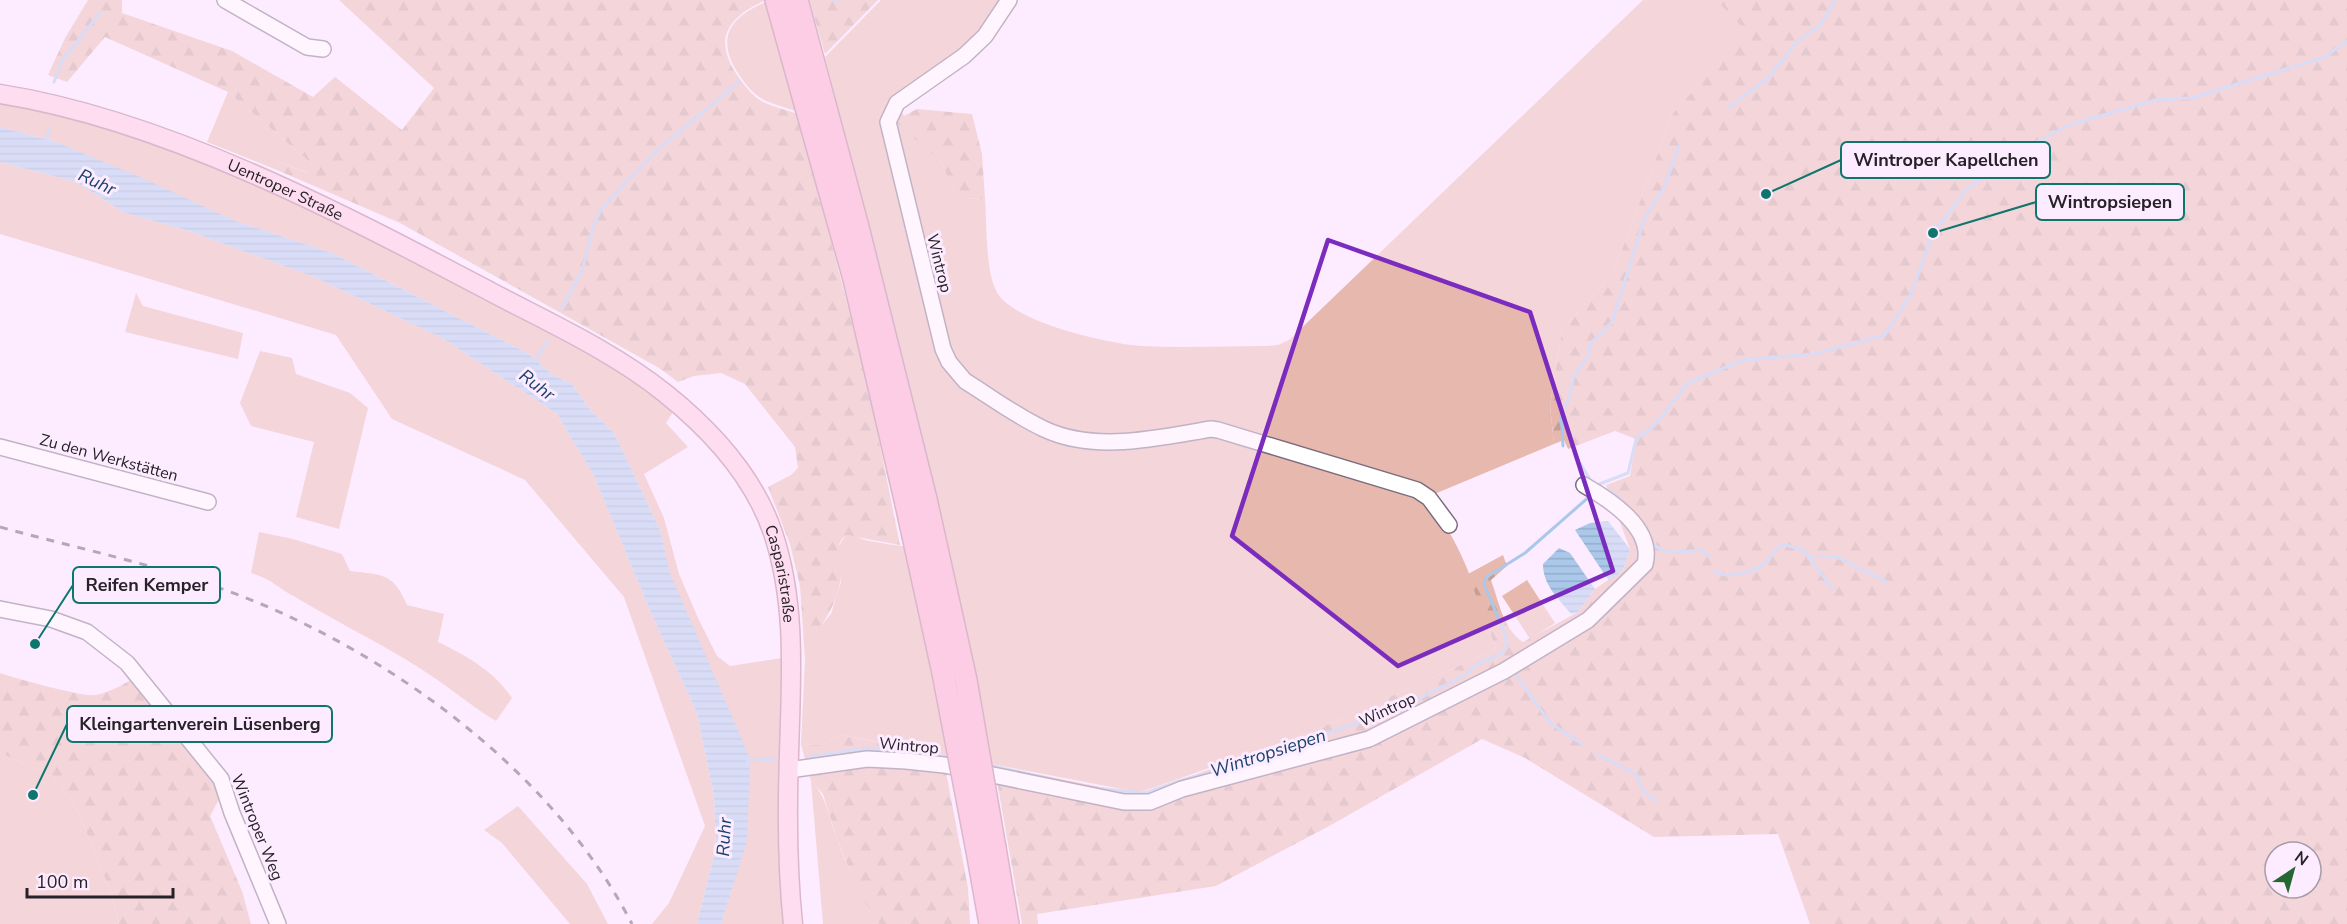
<svg xmlns="http://www.w3.org/2000/svg" width="2347" height="924" viewBox="0 0 2347 924" font-family="'Nunito Sans',sans-serif">
	<style>
		.green { fill: #e6b8ae }
		.forest { fill: url(#forest-firs); fill-rule: evenodd }
		.water { fill: url(#water-rules) }
		.lines { fill: none; stroke-linecap: round; stroke-linejoin: round }
		.stream { stroke: #abc8ea; stroke-width: 3 }
		.minor-casing { stroke: #7b6c7d; stroke-width: 18 }
		.major-casing { stroke: #b0778d; stroke-width: 21 }
		.highway-casing { stroke: #b0778d; stroke-width: 24 }
		.minor { stroke: #fff; stroke-width: 15 }
		.major { stroke: #fccadb; stroke-width: 18 }
		.highway { stroke: #faa6c3; stroke-width: 21 }
		.rail { stroke: #5c545e; stroke-width: 3; stroke-dasharray: 8 8; stroke-linecap: butt }
		.highway-bridge-casing { stroke: #b0778d; stroke-width: 24; stroke-linecap: butt }
		.highway-bridge { stroke: #faa6c3; stroke-width: 21 }
		.marked { fill: none; stroke: #7b2cbf; stroke-width: 4.5; stroke-linejoin: round }
		.labels { text-anchor: middle; stroke-width: 6; stroke-linejoin: round; paint-order: stroke }
		.street-label { font-size: 16px; fill: #272128; stroke: #fdecff }
		.water-label { font-size: 18px; font-style: italic; fill: #1b436e; stroke: #fdecff }
		.leader { fill: none; stroke: #0f766e; stroke-width: 2 }
		.callout-dot { fill: #0f766e; stroke: #fdecff; stroke-width: 2 }
		.callout { fill: #fdecff; stroke: #0f766e; stroke-width: 2 }
		.callout-label { font-size: 18px; text-anchor: middle; font-weight: bold; fill: #272128 }
	</style>
	<defs>
		<pattern id="forest-firs" width="22" height="20" patternUnits="userSpaceOnUse" patternTransform="scale(1.5)"><rect width="22" height="20" fill="#e6b8ae"/><path d="M5 1l3.5 6h-7zM16 11l3.5 6h-7z" fill="#c59e96"/></pattern>
		<pattern id="water-rules" width="6" height="5" patternUnits="userSpaceOnUse" patternTransform="scale(1.5)"><rect width="6" height="5" fill="#abc8ea"/><path d="M0 2.5h6" fill="none" stroke="#93acc9"/></pattern>
	</defs>
	<rect width="100%" height="100%" fill="#fdecff"/>
	<!-- green -->
	<path class="green" d="M881,0H1006L986,30L964,52L896,101L892,108L886,111L941,162L961,205L965,198L985,199C987,224 985,274 998,294C1017,323 1109,344 1142,346C1183,348 1225,346 1266,346L1278,345L1289,340L1643,0H1716L1748,32L1673,113L1614,271L1562,330L1550,406L1554,444L1432,495L1417,486L1213,426L1095,437L1050,430L965,374L960,382L1040,433L1094,445L1213,431L1414,493C1459,522 1478,601 1496,649L1311,732L1144,791H1132L841,735L821,745L801,744L805,659L811,638L831,614L841,582L836,550L846,535C855,535 860,539 869,541C893,545 924,551 948,544L825,57Z
		M766,2L800,113C788,108 775,105 764,100C753,94 745,84 738,73C715,37 731,17 766,2Z
		M228,92L312,164L308,173L279,162L277,170L207,142Z
		M0,101C153,132 293,198 431,268C515,311 598,354 675,409L666,423L688,447L644,474L664,518L679,574L698,618L717,656L730,666L782,658L783,767L791,924H721L736,875L660,530L614,433L590,410L572,384L551,374L529,354L332,253L233,220L56,142L0,127Z
		M0,162L76,182L125,213L186,230L314,277L442,338L557,414L594,476L651,613L697,713L714,796L716,847L697,924H652L669,903L705,826L624,597L525,480L392,419L336,335L0,234Z
		M136,293L143,306L243,333L238,359L125,332Z
		M260,351L292,358L296,374L350,393L368,408L339,529L296,517L314,442L251,426L240,403Z
		M259,532L293,539L342,554L350,571C384,575 393,573 407,605L444,614L438,642C467,656 494,671 512,698L496,721C476,709 459,695 439,681C394,649 343,626 295,597C279,588 269,578 251,573Z
		M1527,580L1555,623L1530,639L1502,596Z
		M0,753L54,777L79,814L111,893L119,924H0Z
		M811,781C827,797 828,815 836,836C847,867 861,896 879,924H823Z
		M518,806L587,884L608,924H570L502,843L484,830Z"/>
	<!-- forest -->
	<path class="forest" d="M88,0H122V13L232,51L313,97L335,77L402,130L434,88L339,0H766C729,16 712,38 737,75C744,85 752,96 763,102C774,107 787,110 798,114L866,376L900,545L846,535C829,550 844,564 840,583C834,615 813,631 805,659L800,586L790,544L768,487L791,475L798,468L795,447L745,384L721,373L694,376L678,382L659,368L400,223L277,170L279,162L307,173L312,164L228,92L105,37L67,82L48,75L65,38Z
		M809,0H878L825,54Z
		M1716,0H2347V924H1810L1778,834L1654,837L1525,758L1482,739L1331,825L1216,886L1037,914L1038,924H1022L997,781L946,772L968,888L970,924H879L858,891L836,836L823,794L811,781L801,744L821,745L841,735L1140,795L1311,732L1496,649L1468,574L1503,555L1507,566L1491,580C1499,602 1503,629 1523,642L1578,612L1595,589L1623,570L1630,549L1606,485L1630,476L1636,439L1615,431L1568,449L1564,440L1554,444L1550,406L1562,330L1614,271L1673,113L1747,32ZM2275,852H2311V888H2275Z
		M899,107L904,116L917,109L972,114L982,154L985,199L965,198L961,206L941,162L895,121Z
		M0,673C14,678 86,698 96,695C110,692 123,685 135,677L187,740L222,794L210,816L242,891L251,924H119L111,893L79,814L54,777L0,753Z"/>
	<!-- water -->
	<path class="water" d="M0,127L56,142L140,177L233,220L332,253L529,354L551,374L572,384L590,410L614,433L660,530L670,573L750,758L747,841L721,924H697L716,847L714,796L697,713L651,613L594,476L557,414L442,338L314,277L186,230L125,213L76,182L0,162Z
		M1608,521L1630,549L1623,570L1609,581L1575,530L1590,523Z
		M1559,548L1570,553L1595,589L1578,612L1571,614C1558,598 1543,585 1543,564Z"/>
	<g class="lines">
		<!-- stream -->
		<path class="stream" d="M835,1L838,0
			M54,82L62,61L100,13
			M1729,107L1768,78L1797,42L1821,24L1835,0
			M46,144L49,128
			M562,308L582,271L593,228L601,209L655,152L739,82
			M535,362L548,340
			M1563,446L1561,412L1568,401L1574,376L1589,354L1590,344L1612,322L1645,217L1664,188L1678,147
			M1576,456L1592,483
			M1597,485L1628,473L1636,439L1655,425L1688,383L1743,360L1814,354L1885,335L1911,294L1933,233L1966,190L2008,157L2069,125L2155,100L2192,98L2325,57L2347,41
			M1601,487L1614,493L1622,502
			M1650,542C1666,556 1680,552 1701,550L1709,556
			M1808,556L1832,588
			M1714,571C1729,580 1754,572 1766,562C1772,556 1776,548 1783,544L1803,550L1808,556L1837,557L1887,582
			M1517,676L1550,723L1582,744
			M1598,755L1636,774L1643,791L1656,801
			M808,757L865,748L950,757
			M747,761L775,759
			M989,765L1073,784
			M1085,787L1145,793L1179,781L1263,757L1285,747L1397,710L1467,674L1477,664L1501,654L1507,647L1505,634L1484,584L1485,578L1525,553L1590,496"/>
		<defs>
			<path id="minor" d="M225,0L307,47L323,49
				M1009,0L985,36L964,56L897,103L888,122L943,349L949,362L965,381C991,397 1016,416 1044,429C1095,453 1157,438 1211,429L1218,430L1417,490L1429,498L1449,525
				M0,447L208,502
				M0,609L51,619L87,632L127,663L221,779L232,813L278,924
				M789,770L867,759L906,761L944,765L1124,802H1150L1182,789L1369,739L1504,671L1588,620L1645,564C1654,528 1610,500 1584,485"/>
			<g id="major">
				<path id="s1" d="M0,94C166,120 343,214 491,292C550,323 614,352 666,394C712,431 754,477 773,533C797,605 791,679 789,754C787,811 787,867 793,924"/>
			</g>
			<path id="highway" d="M776,0L854,279L906,504
				M797,0L858,227L926,499
				M995,848L1008,924
				M977,851L990,924"/>
		</defs>
		<!-- minor casing -->
		<use href="#minor" class="minor-casing"/>
		<!-- major casing -->
		<use href="#major" class="major-casing"/>
		<!-- highway casing -->
		<use href="#highway" class="highway-casing"/>
		<!-- minor -->
		<use href="#minor" class="minor"/>
		<!-- major -->
		<use href="#major" class="major"/>
		<!-- highway -->
		<use href="#highway" class="highway"/>
		<!-- rail -->
		<path class="rail" d="M0,527C87,551 178,569 261,604C408,666 558,780 632,924"/>
		<defs>
			<path id="highway-bridge" d="M926,499L966,680L995,848
				M906,504L943,673L977,851"/>
		</defs>
		<!-- highway-bridge casing -->
		<use href="#highway-bridge" class="highway-bridge-casing"/>
		<!-- highway-bridge -->
		<use href="#highway-bridge" class="highway-bridge"/>
	</g>
	<!-- marked area -->
	<path d="M0 0H2347V924H0ZM1328,240L1530,312L1613,571L1398,666L1232,536Z" fill="#fdecff" fill-opacity=".55" fill-rule="evenodd"/>
	<path class="marked" d="M1328,240L1530,312L1613,571L1398,666L1232,536Z"/>
	<g class="labels">
		<!-- street labels -->
		<g class="street-label">
			<text dy="6" stroke="none"><textPath href="#s1" startOffset="302">Uentroper Straße</textPath></text>
			<text transform="translate(940 263) rotate(76)" y="6">Wintrop</text>
			<text transform="translate(109 457) rotate(15)" y="6">Zu den Werkstätten</text>
			<text dy="6" stroke="none"><textPath href="#s1" startOffset="954">Casparistraße</textPath></text>
			<text transform="translate(1387 709) rotate(-25)" y="6">Wintrop</text>
			<text transform="translate(909 745) rotate(5)" y="6">Wintrop</text>
			<text transform="translate(258 827) rotate(68)" y="6">Wintroper Weg</text>
		</g>
		<!-- water labels -->
		<g class="water-label">
			<text transform="translate(97 182) rotate(25)" y="6">Ruhr</text>
			<text transform="translate(537 385) rotate(37)" y="6">Ruhr</text>
			<text transform="translate(1268 753) rotate(-18)" y="6">Wintropsiepen</text>
			<text transform="translate(724 837) rotate(-87)" y="6">Ruhr</text>
		</g>
	</g>
	<!-- callouts -->
	<path class="leader" d="M1766 194L1841 160M1933 233L2036 202M35 644L73 585M33 795L67 724"/>
	<g class="callout-dot">
		<circle cx="1766" cy="194" r="6"/>
		<circle cx="1933" cy="233" r="6"/>
		<circle cx="35" cy="644" r="6"/>
		<circle cx="33" cy="795" r="6"/>
	</g>
	<g class="callout">
		<rect x="1841" y="142" width="209" height="36" rx="6"/>
		<rect x="2036" y="184" width="148" height="36" rx="6"/>
		<rect x="73" y="567" width="147" height="36" rx="6"/>
		<rect x="67" y="706" width="265" height="36" rx="6"/>
	</g>
	<g class="callout-label">
		<text x="1946" y="166">Wintroper Kapellchen</text>
		<text x="2110" y="208">Wintropsiepen</text>
		<text x="147" y="591">Reifen Kemper</text>
		<text x="200" y="730">Kleingartenverein Lüsenberg</text>
	</g>
	<!-- north arrow -->
	<g transform="translate(2293 870) rotate(36)"><circle r="28" fill="#fdecff" stroke="#a79ba9" stroke-width="1.5"/>
	<path d="M0-4.5L10 22L0 15L-10 22Z" fill="#246732"/>
	<text y="-9" font-size="16" font-weight="bold" text-anchor="middle" fill="#272128">N</text>
	</g>
	<!-- scale -->
	<path d="M27 888v9h146v-9" fill="none" stroke="#272128" stroke-width="3"/>
	<text x="36" y="888" font-size="18" fill="#272128" stroke="#fdecff" stroke-width="4.5" paint-order="stroke">100 m</text>
</svg>
